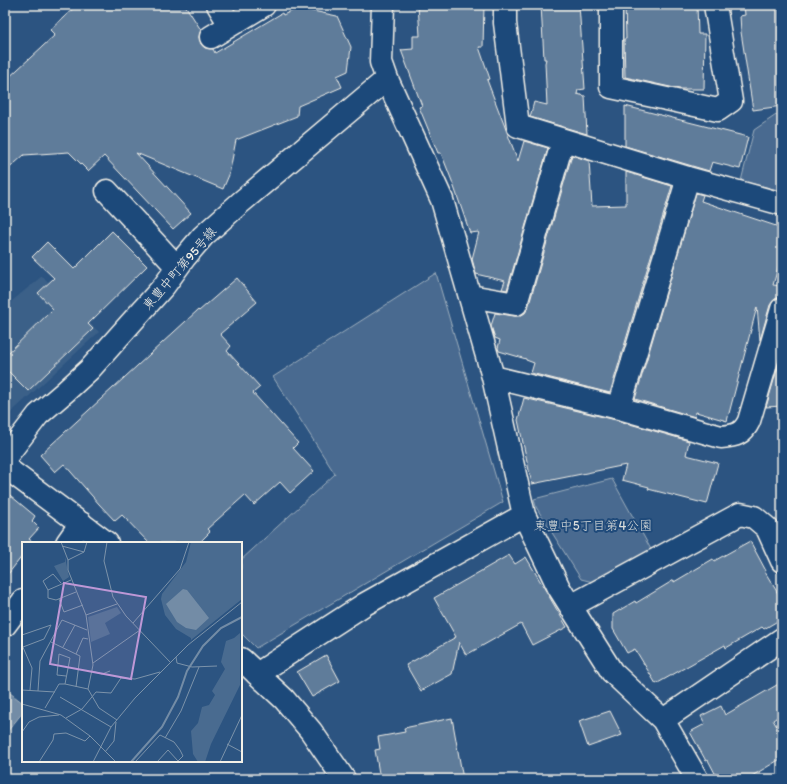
<svg xmlns="http://www.w3.org/2000/svg" width="787" height="784" viewBox="0 0 787 784" font-family="Itim,'Klee One',sans-serif">
	<style>
		.built { fill: #3b6088 }
		.green { fill: #496b90; stroke: #9eaebc }
		.water { fill: #738ca6; stroke: #a7b4c0 }
		.building { fill: #5e7b9a; stroke: #f4f1e8 }
		.lines { fill: none; stroke-linecap: round; stroke-linejoin: round }
		.street-casing { stroke: #f4f1e8; stroke-width: 25 }
		.secondary-casing { stroke: #f4f1e8; stroke-width: 25 }
		.street { stroke: #1f4a7a; stroke-width: 22 }
		.secondary { stroke: #1f4a7a; stroke-width: 22 }
		.labels { text-anchor: middle; stroke-width: 4; stroke-linejoin: round; paint-order: stroke }
		.street-label { font-size: 13px; fill: #f4f1e8; stroke: #1f4a7a }
		.park-label { font-size: 13px; fill: #dadddb; stroke: #1f4a7a }
		.inset-river { fill: none; stroke: #738ca6; stroke-width: 2 }
		.inset-road { fill: none; stroke: #7c93aa; stroke-width: 1 }
		.view { fill: #be98d6; fill-opacity: 0.15; stroke: #be98d6; stroke-width: 2 }
		.inset-edge { fill: none; stroke: #f4f1e8; stroke-width: 2 }
	</style>
	<rect width="100%" height="100%" fill="#2c5481"/>
	<filter id="ink" filterUnits="userSpaceOnUse"><feTurbulence type="fractalNoise" baseFrequency=".025" numOctaves="2"/><feDisplacementMap in="SourceGraphic" scale="8" xChannelSelector="R" yChannelSelector="G"/><feConvolveMatrix kernelMatrix="1 2 1 2 8 2 1 2 1" color-interpolation-filters="sRGB"/></filter>
	<g filter="url(#ink)">
		<!-- built -->
		<path class="built" d="M42,276L99,332L5,418V348L8,345L5,342V307Z"/>
		<!-- green -->
		<path class="green" d="M782,111V191L741,181L754,130Z
			M436,273L503,502L256,648L241,633V560L335,474L273,377Z
			M612,479L653,553L597,583L581,579L536,507L534,499Z"/>
		<!-- water -->
		<path class="water" d="M10,693L23,703V712L7,732L5,730V699Z"/>
		<!-- building -->
		<path class="building" d="M77,5H185L201,30L199,37L201,44L205,48L213,49L215,53L282,13L283,15L298,8L337,16L351,47L348,71L337,76L342,87L298,106L297,116L236,140L229,175L223,189L136,153L191,213L173,229L104,156L88,171L69,152L24,155L5,172V81L55,35L50,30Z
			M418,5H484L483,47H479L490,79L487,80L518,161L524,141L548,148L507,290L502,289L505,281L476,274L472,259L479,232L470,233L452,181L441,153H438L419,107L422,106L401,50L413,49V36H420Z
			M541,5H579L585,89L578,90L577,94L585,96L587,134L530,117L534,102L547,105L545,63L546,59H544Z
			M625,5H697L698,34H705L704,89H679L625,77L624,39H626Z
			M744,5H782V106L753,110L741,32L740,16L745,15Z
			M625,106L748,137L740,169L712,162L709,171L625,146Z
			M572,155L589,161L592,206L626,205V172L672,186L610,393L531,373L534,363L526,360V359L499,351L498,348L500,340L495,338L491,326L495,313L514,316H520L525,313L528,308Z
			M696,193L703,195L701,201L782,228V254L773,285L782,286V297H779L774,300L770,305L760,340L757,307L727,421L696,412L695,417L635,399Z
			M112,231L147,266L88,324L93,329L28,391L5,368V356L53,309L38,293L54,278L32,257L47,242L74,269Z
			M237,278L257,302L220,334L231,346L227,351L260,387L253,393L298,443L293,448L314,471L290,493L280,482L254,505L245,495L207,529L210,532L199,543H149L122,515L115,521L99,504L64,464L55,472L40,455L198,310L199,311Z
			M782,353V406L766,407Z
			M524,398L616,420L689,441L686,455L718,463L707,504L648,489L649,487L622,480L626,465L532,484L518,420Z
			M5,491L35,516L32,521L39,528L29,539L33,542L32,543H23V555L5,578Z
			M750,541L766,571L765,572L782,600L781,619L764,629L762,627L726,648L725,645L656,684L635,649L627,653L613,629V614L635,601L636,603L674,580V582L713,559L714,561Z
			M509,555L515,564L526,557L567,627L532,645L521,624L466,655L459,642L452,674L421,691L406,665L456,637L434,598Z
			M326,655L340,681L312,697L297,672Z
			M782,682V714L773,720L782,735V758L747,779H718L708,760L706,761L690,732L705,724L701,716L721,706L725,715Z
			M610,711L622,735L588,747L579,721Z
			M452,718L463,779H380L375,750L380,749L378,737L405,732L404,728Z"/>
		<g class="lines">
			<defs>
				<path id="street" d="M218,5L230,25
					M383,5L381,62L387,79L442,200L493,377L524,515L559,588L612,672L663,720L697,779
					M505,5V23L518,126L688,178L782,204
					M611,5V87L718,110L731,101L715,5
					M211,37L264,5
					M107,191L177,267
					M470,296L516,304L563,140
					M493,377L619,408L721,437C735,436 743,434 749,421L782,309
					M619,408L688,178
					M5,458L38,415L66,391L90,369L130,324L164,286L185,257L203,236L240,203L387,79
					M67,543L81,523
					M571,606L740,514L754,517L767,528L782,561
					M5,625L23,601
					M257,674L365,604L524,515
					M663,720L782,639"/>
				<path id="secondary" d="M5,467L107,543
					M241,659L284,699L311,731L344,779"/>
			</defs>
			<!-- street casing -->
			<use href="#street" class="street-casing"/>
			<!-- secondary casing -->
			<use href="#secondary" class="secondary-casing"/>
			<!-- street -->
			<use href="#street" class="street"/>
			<!-- secondary -->
			<use href="#secondary" class="secondary"/>
		</g>
	</g>
	<g class="labels">
		<!-- street labels -->
		<g class="street-label">
			<text transform="translate(179 268) rotate(-49)" y="5">東豊中町第95号線</text>
		</g>
		<!-- park labels -->
		<g class="park-label">
			<text x="593" y="530">東豊中5丁目第4公園</text>
		</g>
	</g>
	<!-- overview -->
	<g transform="translate(22 542)">
		<rect width="220" height="220" fill="#2c5481"/>
		<path d="M169,0H220V57L169,98V96L154,87L143,73L139,57L140,52L164,20ZM43,15L47,35L41,39L32,24L43,20ZM95,65L99,71L83,81L88,92L69,100L66,75ZM218,91V143L189,202L183,220H176L171,212L169,189L176,181L180,165L187,163L193,153L190,149L203,127L199,120L204,99L212,96Z" fill="#496b90"/>
		<path d="M161,47L165,48L187,76L174,88L164,86L155,80L144,62Z" fill="#738ca6"/>
		<path class="inset-river" d="M109,220L140,185L156,155L165,129L181,104L199,86L220,75"/>
		<path class="inset-road" d="M39,0L46,18V28L64,73L71,123L66,147M85,0L82,19L91,55L104,74L148,120M40,4L62,10M46,18L62,10L65,0M49,38L26,48V56L34,58L54,50M26,48L21,39L31,32L39,41M37,57L42,70L61,63M64,73L95,62M111,81L158,27L167,0M0,93L29,83L22,97L1,105M29,100L58,114L54,145M0,103L10,126L8,148M41,105L53,83M54,112L61,96L66,97M154,115L155,121L170,125L195,124M71,121L118,88M70,129L80,132L88,129M43,142L48,116L37,112L35,133L44,134M0,148L33,150M16,149L18,119L40,78L65,88M38,155L89,185M0,162L39,173L68,194L94,220M23,166L37,142H43L66,147L77,166L95,178M44,176L60,167L74,150L89,151L99,136L113,137L138,130M0,190L7,180L17,175L37,173M143,196L159,169L177,125M205,202L220,210M83,210L92,199L94,180M17,220L31,198L32,192L44,191L63,199L68,194M71,220L89,185L113,156L166,103L220,60M113,220L138,193L152,200L158,208L161,214L155,220M135,220L146,208L156,219M198,220L220,173"/>
		<path class="view" d="M42,41L124,55L109,137L28,122Z"/>
		<rect width="220" height="220" class="inset-edge"/>
	</g>
	<!-- margin -->
	<rect width="787" height="784" fill="none" stroke="#1f4a7a" stroke-width="20"/>
	<rect x="10" y="10" width="767" height="764" fill="none" stroke="#f4f1e8" stroke-width="1.5" filter="url(#ink)"/>
</svg>
